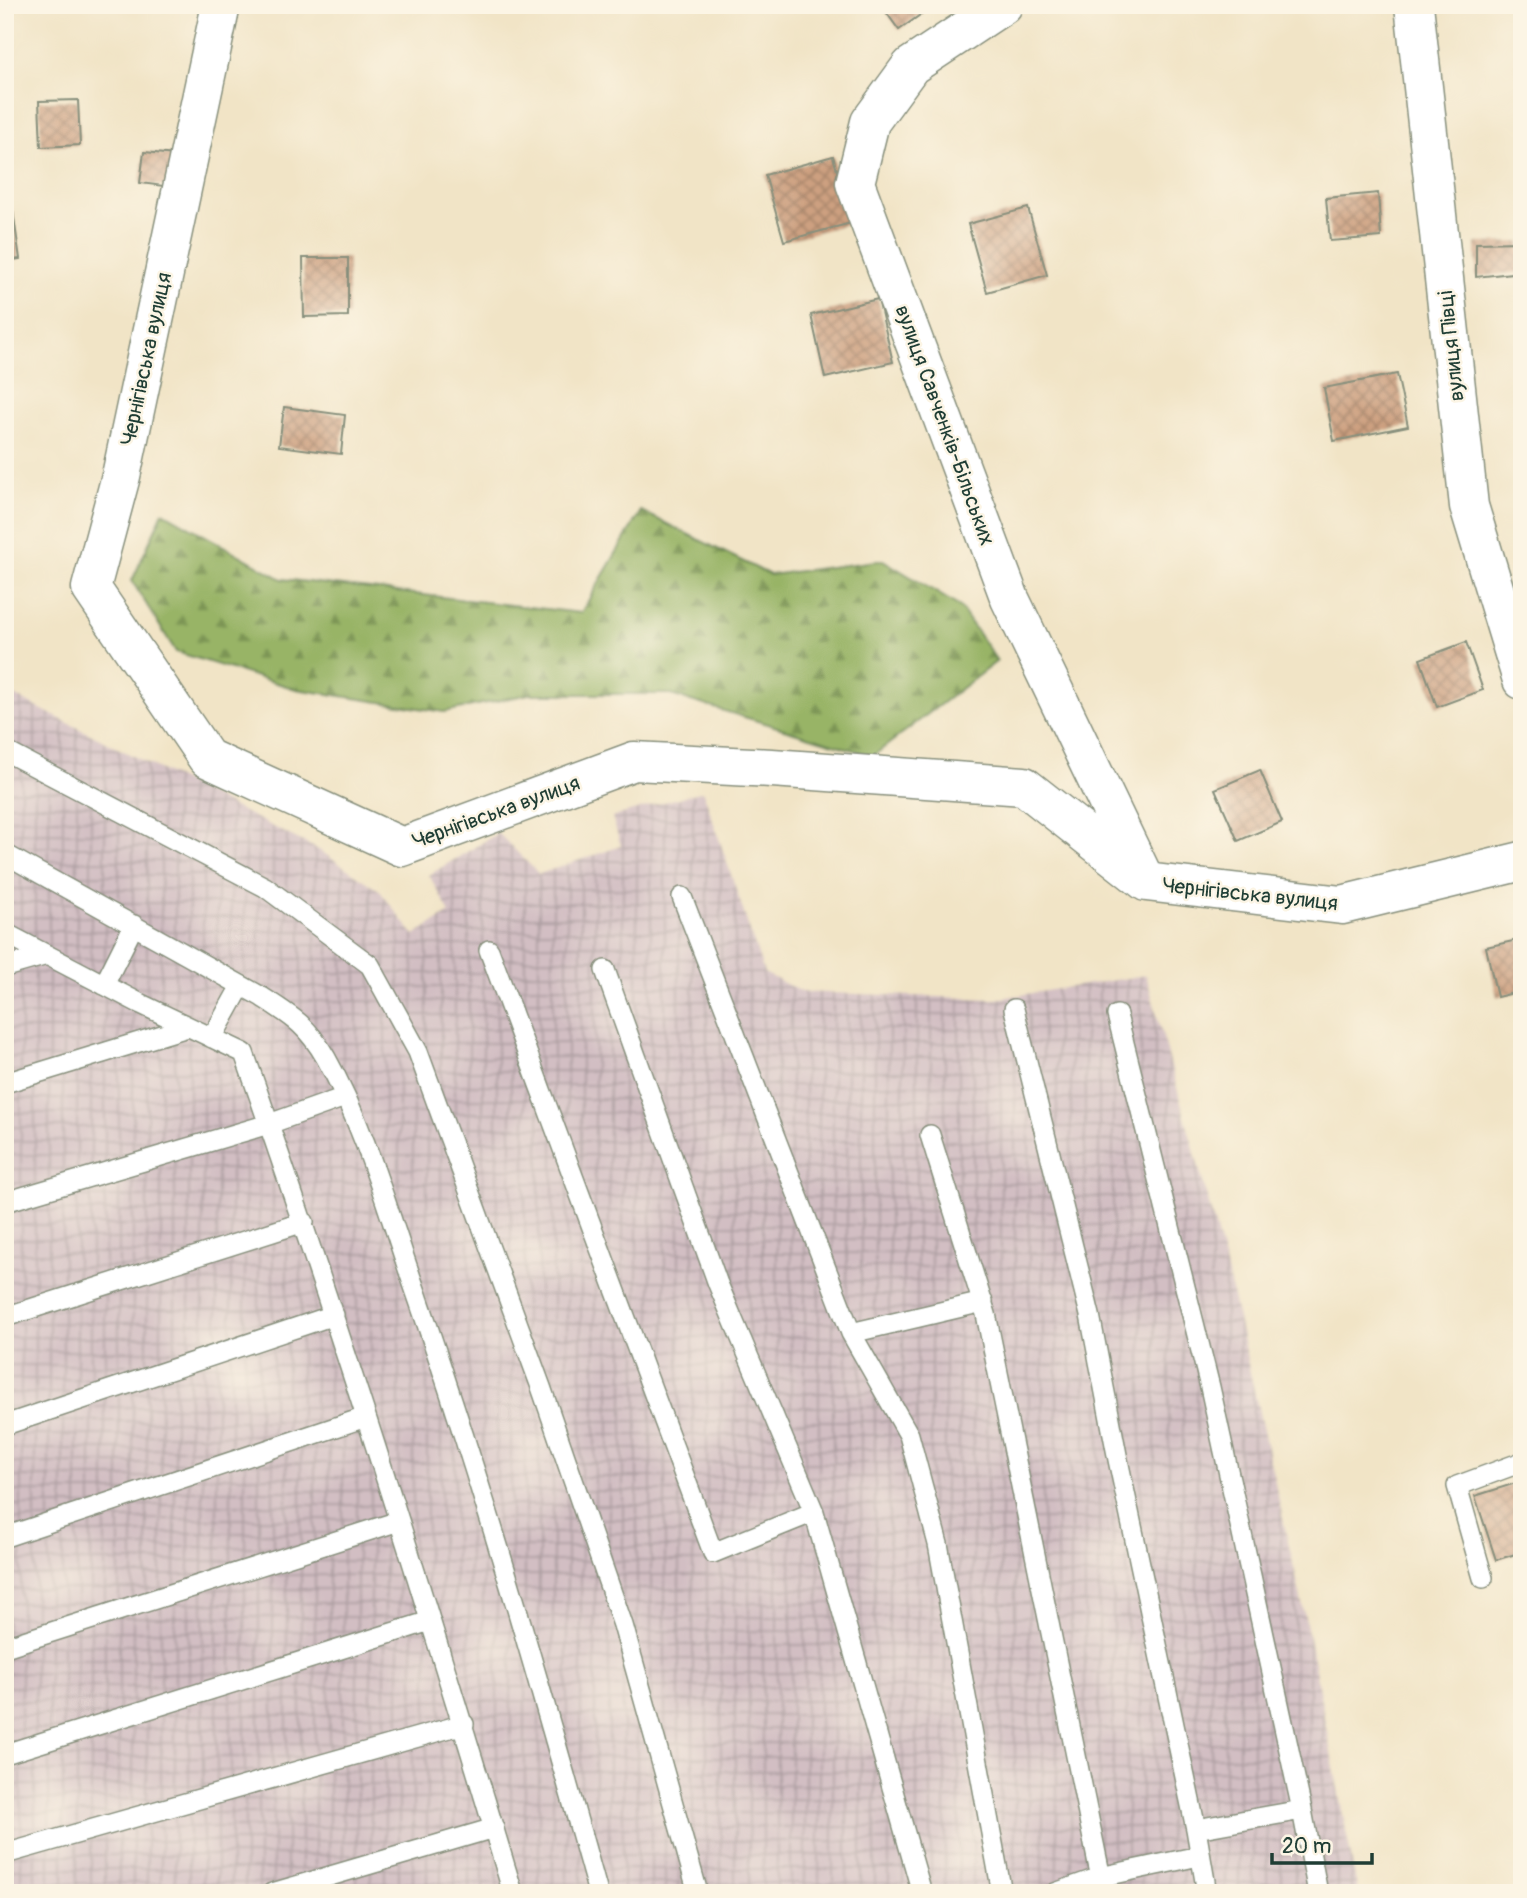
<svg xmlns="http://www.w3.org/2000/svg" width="1527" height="1898" viewBox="0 0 1527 1898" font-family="Pangolin,sans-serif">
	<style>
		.industrial { fill: url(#industrial-grid) }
		.forest { fill: url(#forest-firs); stroke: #5c784d; stroke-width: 2 }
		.building { fill: url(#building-cross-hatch) }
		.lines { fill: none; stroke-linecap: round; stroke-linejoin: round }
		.lane-casing { stroke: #88907d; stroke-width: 22 }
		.street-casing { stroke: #88907d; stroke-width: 41 }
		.lane { stroke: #fff; stroke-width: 19 }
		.street { stroke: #fff; stroke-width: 38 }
		.labels { text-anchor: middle; stroke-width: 5; stroke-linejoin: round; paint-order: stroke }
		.street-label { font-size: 21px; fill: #1f3d34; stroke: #fcf5e5 }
	</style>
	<defs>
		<pattern id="industrial-grid" width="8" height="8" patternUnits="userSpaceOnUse" patternTransform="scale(1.75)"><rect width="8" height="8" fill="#d2bec3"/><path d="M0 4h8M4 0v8" fill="none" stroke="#aa9c9f"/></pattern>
		<pattern id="forest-firs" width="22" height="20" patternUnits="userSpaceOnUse" patternTransform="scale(1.75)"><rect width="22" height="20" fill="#98b466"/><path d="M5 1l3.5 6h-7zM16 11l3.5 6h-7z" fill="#7b9455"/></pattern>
		<pattern id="building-cross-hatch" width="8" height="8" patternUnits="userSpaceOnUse" patternTransform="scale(1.75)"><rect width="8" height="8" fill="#cda080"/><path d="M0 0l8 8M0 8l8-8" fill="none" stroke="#a6846a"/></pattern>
	</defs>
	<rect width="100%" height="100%" fill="#fcf5e5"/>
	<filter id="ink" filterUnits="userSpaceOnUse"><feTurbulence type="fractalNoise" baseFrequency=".0143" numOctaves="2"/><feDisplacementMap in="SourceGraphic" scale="14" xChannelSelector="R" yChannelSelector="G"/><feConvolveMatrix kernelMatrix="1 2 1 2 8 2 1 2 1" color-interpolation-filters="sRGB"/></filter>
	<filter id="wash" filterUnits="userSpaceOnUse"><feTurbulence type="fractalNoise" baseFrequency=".00686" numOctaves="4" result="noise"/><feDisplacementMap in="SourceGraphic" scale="28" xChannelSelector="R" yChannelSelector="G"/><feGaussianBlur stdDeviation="1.57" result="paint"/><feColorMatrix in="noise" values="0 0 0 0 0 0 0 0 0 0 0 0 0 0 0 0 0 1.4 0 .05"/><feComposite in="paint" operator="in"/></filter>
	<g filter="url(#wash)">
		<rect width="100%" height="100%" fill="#f1e4c6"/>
		<!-- industrial -->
		<path class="industrial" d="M5,691L319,850L379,890L414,935L450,913L429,875L498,833L539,874L621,846L612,817L703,791L764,973L802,992L995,999L1146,975L1226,1266L1304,1612L1358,1893H5Z"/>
		<!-- forest -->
		<path class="forest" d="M641,511L770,575L883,560L960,607L997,661L873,756L668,694H529L444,712L296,689L176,652L132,581L163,512L282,579L581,613Z"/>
		<g id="blocks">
			<!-- building -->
			<path class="building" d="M881,5H934L899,30Z
				M78,100L80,145L41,147L39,101Z
				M144,152L175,155L171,187L140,183Z
				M833,156L851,223L784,241L765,175Z
				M1378,193L1381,237L1330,241L1326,198Z
				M1028,208L1047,275L987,292L968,224Z
				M13,211L20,259L5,261V212Z
				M1520,242L1521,272L1476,277V243Z
				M303,258H348V316L304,317Z
				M878,299L893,362L825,378L811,315Z
				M1397,374L1408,426L1334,441L1324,388Z
				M284,407L345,415L341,454L279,446Z
				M1466,642L1483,690L1437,707L1420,659Z
				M1260,770L1282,822L1238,841L1215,789Z
				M1522,939V991L1497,997L1486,947Z
				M1522,1481V1552L1496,1560L1475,1496Z"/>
		</g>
	</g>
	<g filter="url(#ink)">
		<use href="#blocks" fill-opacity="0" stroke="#88907d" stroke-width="2"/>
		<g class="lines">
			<defs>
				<path id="lane" d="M5,751L265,887L370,965L418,1052L541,1387L623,1625L698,1893
					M5,854L262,997C293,1017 307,1025 326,1058C367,1131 389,1216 417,1295C485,1492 542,1692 598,1893
					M682,897L851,1333L909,1435L938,1544L1002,1893
					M5,933L141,1004L244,1053C342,1331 429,1611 513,1893
					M489,950L713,1553L814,1512
					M5,967L47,955
					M605,970L718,1284L814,1512L922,1893
					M104,985L134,925
					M1014,1009L1090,1315L1117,1455L1196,1829L1207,1893
					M1117,1015L1210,1387L1302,1810
					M212,1038L241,986
					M5,1083L188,1027
					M930,1135L986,1314L1104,1893
					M5,1202L269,1124L345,1097
					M5,1317L304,1222
					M851,1333L983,1302
					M5,1425L334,1315
					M5,1537L366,1417
					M1483,1578L1457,1486L1522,1462
					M5,1647L399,1521
					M5,1754L430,1621
					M1196,1829L1302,1810L1318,1893
					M5,1854L464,1724
					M272,1893L494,1828
					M1055,1893L1100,1877L1199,1856"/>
				<path id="street" d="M221,5L121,476L91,588L207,758L402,847L634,761L772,768L1024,786L1146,882L1342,905L1522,861
					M1003,5L911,66L870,122L855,183L1010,599L1142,874
					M1414,5L1469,506L1522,680"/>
			</defs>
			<!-- lane casing -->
			<use href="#lane" class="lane-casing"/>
			<!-- street casing -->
			<use href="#street" class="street-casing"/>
			<!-- lane -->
			<use href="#lane" class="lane"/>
			<!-- street -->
			<use href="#street" class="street"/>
		</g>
	</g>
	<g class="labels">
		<!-- street labels -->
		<g class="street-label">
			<text transform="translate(1451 346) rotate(-96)" y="7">вулиця Півці</text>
			<text transform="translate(146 359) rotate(-78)" y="7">Чернігівська вулиця</text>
			<text transform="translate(945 425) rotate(70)" y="7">вулиця Савченків-Більських</text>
			<text transform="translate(496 812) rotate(-20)" y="7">Чернігівська вулиця</text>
			<text transform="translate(1250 894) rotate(6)" y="7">Чернігівська вулиця</text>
		</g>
	</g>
	<!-- margin -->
	<rect width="1527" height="1898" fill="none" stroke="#fcf5e5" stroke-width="28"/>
	<!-- scale -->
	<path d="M1272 1853v10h100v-10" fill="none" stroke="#1f3d34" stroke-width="3.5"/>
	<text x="1282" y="1853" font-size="21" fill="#1f3d34" stroke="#fcf5e5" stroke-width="5" paint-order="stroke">20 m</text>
</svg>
